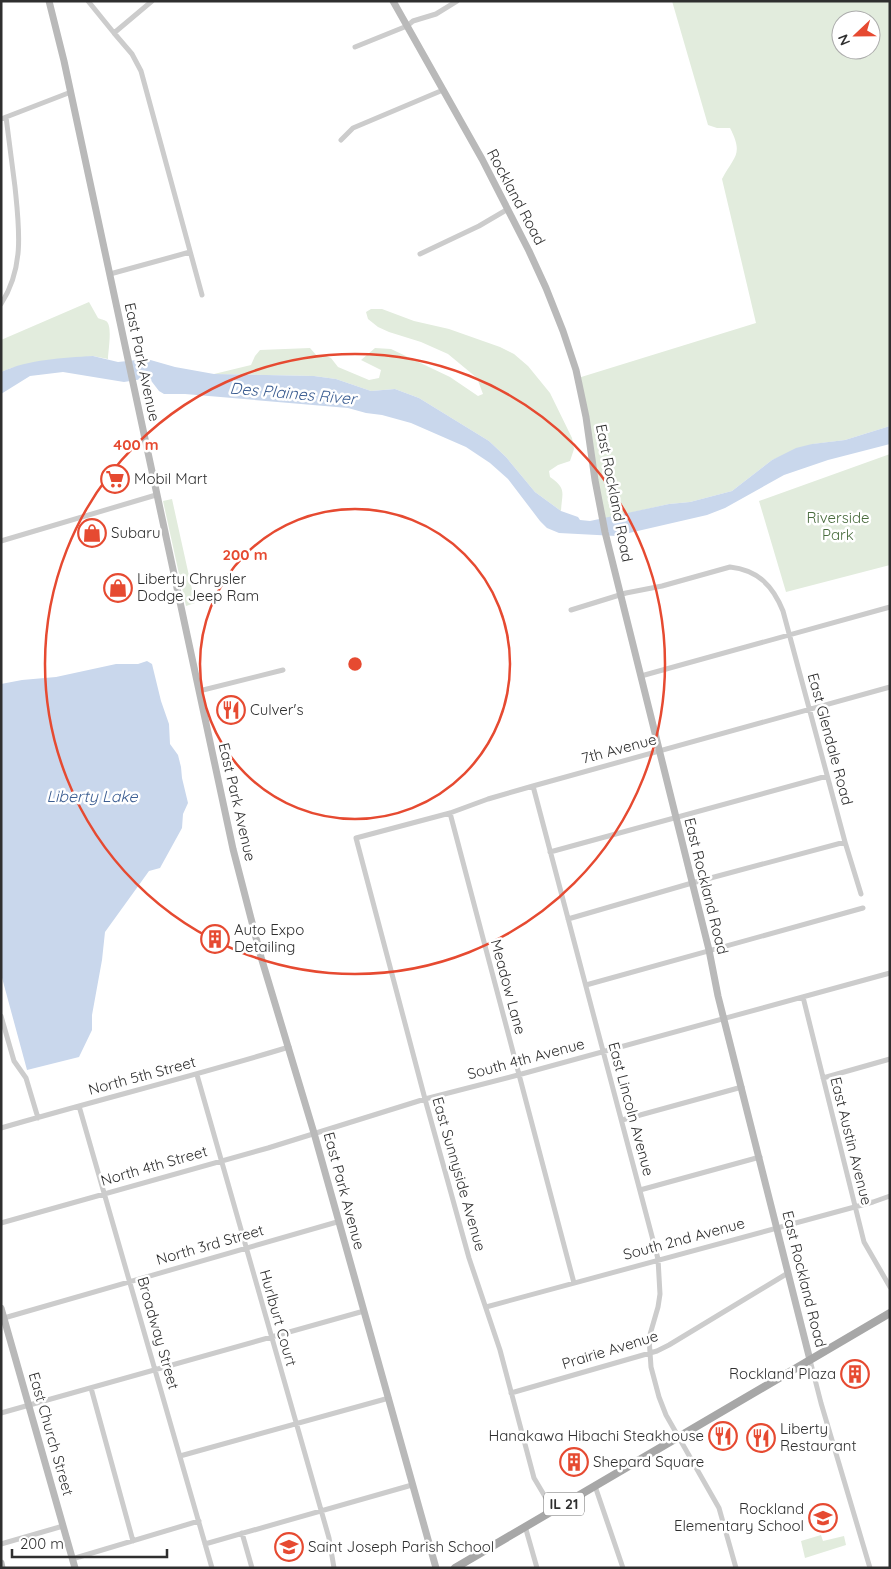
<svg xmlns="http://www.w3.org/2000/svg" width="891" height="1569" viewBox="0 0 891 1569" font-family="Quicksand,sans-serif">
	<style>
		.green { fill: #e2ecdd; fill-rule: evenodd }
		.water { fill: #c9d7ec }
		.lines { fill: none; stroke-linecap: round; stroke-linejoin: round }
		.street { stroke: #ccc; stroke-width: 5 }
		.secondary { stroke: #b9b9b9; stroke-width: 7 }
		.primary { stroke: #a7a7a7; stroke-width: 8 }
		.ring { fill: none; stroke: #e64a31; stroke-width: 2.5 }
		.labels { text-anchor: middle; stroke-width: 5; stroke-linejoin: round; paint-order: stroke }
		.shield { fill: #fff; stroke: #6d6d6d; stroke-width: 1 }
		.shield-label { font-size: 14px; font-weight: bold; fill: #2f2f2f }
		.street-label { font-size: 15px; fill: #2f2f2f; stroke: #fff }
		.poi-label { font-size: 15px; fill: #2f2f2f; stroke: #fff; text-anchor: start }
		.park-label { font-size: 15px; fill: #486b3c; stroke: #fff }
		.water-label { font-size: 16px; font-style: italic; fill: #3c5e92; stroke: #fff }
		.centre { fill: #e64a31; stroke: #fff; stroke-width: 2.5 }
		.ring-label { font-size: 15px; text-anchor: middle; font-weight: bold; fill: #e64a31; stroke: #fff; stroke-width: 5; stroke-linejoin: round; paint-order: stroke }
	</style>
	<rect width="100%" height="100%" fill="#fff"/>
	<!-- green -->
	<path class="green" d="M672,1H890V426L845,440L813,444L772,460L732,491L690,502L669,504L603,519L578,378L756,323L722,179C734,156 744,155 730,128H717L708,125ZM841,20H871V50H841Z
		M89,302L98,318C100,319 105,320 106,321C113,325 108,351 108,359L93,356L11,368L1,372V340Z
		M371,309H382L414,321L449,329L500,347L514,354L528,366L550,393L572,438L574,449L570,461L558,465L549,471L550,477C567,489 562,492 561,511L535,492L506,457L489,441L419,398L395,389L371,391L336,379L314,376L214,374L251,365L255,356L260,350L310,348L318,357L326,356L331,358L338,367L369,380L379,378L381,370L361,360L375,348L391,349L450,377L478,396L483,394L477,378L448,354L421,342L389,332L378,327L368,319L366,312Z
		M890,454V565L786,592L759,501Z
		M172,499L195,603L186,606L163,501Z
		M821,1535L823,1541L844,1536L846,1545L805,1558L801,1541Z"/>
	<!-- water -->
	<path class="water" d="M93,356L118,362L147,359L175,367L214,374L314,376L336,379L371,391L395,389L419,398L489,441L506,457L535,492L561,511L578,517L580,520L590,521L669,504L690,502L732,491L772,460L796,448L812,444L845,440L890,426V444L828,460L784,475L725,508L707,515L616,536L559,533L547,528L540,521L508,479L490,463L466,447L411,423L382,415L366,413L348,408L185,394H164L159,391L149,378L124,382L63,372L30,376L1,394V372C30,359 62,358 93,356Z
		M147,661L152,664L161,701L169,724L170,744L178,755L181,767L182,778L188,803L183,814L182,828L160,868L149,871L105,932L102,960L92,1015V1030L79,1057L27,1070L1,974V684L22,680L56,677L116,664H138Z"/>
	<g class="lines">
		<!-- street -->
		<path class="street" d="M88,1L114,33L152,1
			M114,33L132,54L141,71L202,295
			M355,47L407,26L413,21L436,14L457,1
			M1,119L71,92
			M341,140L353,128L443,90
			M420,254L479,226L508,209
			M110,274L190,252
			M1,304C25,267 19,227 15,187C12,163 9,140 6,117
			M1,541L156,495
			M571,610L626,593L662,586L730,567C758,570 773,586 783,611L845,842L861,894
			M641,676L890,607
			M199,691L283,670
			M533,786L658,1259L660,1294L658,1307L649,1338L651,1367L659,1397L666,1415L719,1508L736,1568
			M450,813L574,1283
			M550,852L827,776
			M568,919L692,883L845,842
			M586,985L863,908
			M803,997L864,1242L890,1287
			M1,1016L14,1061L26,1078L38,1118
			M197,1075L329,1538L334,1568
			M823,1078L890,1059
			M79,1106L212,1568
			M622,1120L742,1087
			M1,1128C97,1100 194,1076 289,1047
			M640,1190L760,1157
			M1,1223L268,1148L425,1099L518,1075L890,973
			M486,1307L873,1202L890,1196
			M4,1318L337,1222
			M810,1360L821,1403L870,1568
			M91,1388L133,1541
			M511,1393L657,1351L669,1345L788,1273
			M1,1413L364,1311
			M180,1456L389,1398
			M595,1486L623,1568
			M553,1510L534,1478L500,1350L469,1258L425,1099L356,838L450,813L488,799L533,786L890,687
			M525,1526L537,1568
			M242,1533L252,1568
			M1,1544L63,1526
			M205,1544L412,1485
			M72,1559L199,1521"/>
		<!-- secondary -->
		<path class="secondary" d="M49,1L64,61L233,849L261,957L314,1133L436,1568
			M393,1L482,159L529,251L546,288L563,331L576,370L586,417L595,480L605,532L709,950L718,996L810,1360
			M1,1308L75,1568
			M1,1563L2,1568"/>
		<!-- primary -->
		<path class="primary" d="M455,1568L890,1313"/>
	</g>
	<!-- distance rings -->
	<g class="ring">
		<circle cx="355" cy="664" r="155"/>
		<circle cx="355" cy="664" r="310"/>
	</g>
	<!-- icons -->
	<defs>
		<symbol id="supermarket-ring" viewBox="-11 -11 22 22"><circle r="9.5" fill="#fff" stroke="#e64a31" stroke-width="1.5"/><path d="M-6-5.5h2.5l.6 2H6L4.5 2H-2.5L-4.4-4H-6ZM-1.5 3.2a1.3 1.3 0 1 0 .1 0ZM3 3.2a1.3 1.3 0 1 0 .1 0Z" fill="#e64a31"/></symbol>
		<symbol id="shop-ring" viewBox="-11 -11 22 22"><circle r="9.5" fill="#fff" stroke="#e64a31" stroke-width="1.5"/><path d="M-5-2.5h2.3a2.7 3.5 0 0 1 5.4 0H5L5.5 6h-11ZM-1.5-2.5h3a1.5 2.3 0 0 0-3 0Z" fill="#e64a31"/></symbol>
		<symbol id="restaurant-ring" viewBox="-11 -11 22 22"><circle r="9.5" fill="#fff" stroke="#e64a31" stroke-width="1.5"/><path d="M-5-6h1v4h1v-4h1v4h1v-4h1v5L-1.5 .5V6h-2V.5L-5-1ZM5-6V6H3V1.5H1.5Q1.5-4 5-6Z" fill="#e64a31"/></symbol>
		<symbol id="building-ring" viewBox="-11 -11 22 22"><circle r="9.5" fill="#fff" stroke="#e64a31" stroke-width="1.5"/><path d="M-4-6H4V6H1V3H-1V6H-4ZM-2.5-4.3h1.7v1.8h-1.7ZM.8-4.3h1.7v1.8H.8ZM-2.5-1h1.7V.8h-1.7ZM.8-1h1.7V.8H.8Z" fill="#e64a31"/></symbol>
		<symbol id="school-ring" viewBox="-11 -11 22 22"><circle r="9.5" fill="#fff" stroke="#e64a31" stroke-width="1.5"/><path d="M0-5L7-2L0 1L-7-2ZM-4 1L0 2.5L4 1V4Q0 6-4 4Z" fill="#e64a31"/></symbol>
	</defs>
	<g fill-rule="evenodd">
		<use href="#supermarket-ring" x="99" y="463" width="32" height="32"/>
		<use href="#shop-ring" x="76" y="517" width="32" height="32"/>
		<use href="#shop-ring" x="102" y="572" width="32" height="32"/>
		<use href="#restaurant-ring" x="215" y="694" width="32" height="32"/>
		<use href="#building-ring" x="199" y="923" width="32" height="32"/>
		<use href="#building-ring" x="839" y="1358" width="32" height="32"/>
		<use href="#restaurant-ring" x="707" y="1420" width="32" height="32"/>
		<use href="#restaurant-ring" x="745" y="1422" width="32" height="32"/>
		<use href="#building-ring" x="558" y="1446" width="32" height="32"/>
		<use href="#school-ring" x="807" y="1502" width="32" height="32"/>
		<use href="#school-ring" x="273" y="1531" width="32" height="32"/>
	</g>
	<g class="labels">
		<!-- shield labels -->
		<rect class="shield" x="544" y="1492.5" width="40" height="23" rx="4"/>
		<g class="shield-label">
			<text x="564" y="1509">IL 21</text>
		</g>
		<!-- street labels -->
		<g class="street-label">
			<text transform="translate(516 197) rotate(62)" y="5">Rockland Road</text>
			<text transform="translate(142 362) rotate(78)" y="5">East Park Avenue</text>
			<text transform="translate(614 493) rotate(79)" y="5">East Rockland Road</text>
			<text transform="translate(830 739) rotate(75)" y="5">East Glendale Road</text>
			<text transform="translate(619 749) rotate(-15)" y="5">7th Avenue</text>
			<text transform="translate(237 802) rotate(77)" y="5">East Park Avenue</text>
			<text transform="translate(706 886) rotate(76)" y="5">East Rockland Road</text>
			<text transform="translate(508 987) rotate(75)" y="5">Meadow Lane</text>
			<text transform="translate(526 1059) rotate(-15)" y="5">South 4th Avenue</text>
			<text transform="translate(142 1076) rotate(-15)" y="5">North 5th Street</text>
			<text transform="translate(631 1109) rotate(75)" y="5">East Lincoln Avenue</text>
			<text transform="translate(851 1141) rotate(76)" y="5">East Austin Avenue</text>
			<text transform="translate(154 1166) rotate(-16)" y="5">North 4th Street</text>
			<text transform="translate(459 1174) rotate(74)" y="5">East Sunnyside Avenue</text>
			<text transform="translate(344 1191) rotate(75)" y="5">East Park Avenue</text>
			<text transform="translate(684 1239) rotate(-15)" y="5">South 2nd Avenue</text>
			<text transform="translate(210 1245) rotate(-16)" y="5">North 3rd Street</text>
			<text transform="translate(804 1279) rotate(76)" y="5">East Rockland Road</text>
			<text transform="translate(278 1318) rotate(74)" y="5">Hurlburt Court</text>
			<text transform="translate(158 1333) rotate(74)" y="5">Broadway Street</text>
			<text transform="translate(610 1350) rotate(-17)" y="5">Prairie Avenue</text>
			<text transform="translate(51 1434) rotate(74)" y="5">East Church Street</text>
		</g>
		<!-- poi labels -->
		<g class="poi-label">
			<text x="134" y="484">Mobil Mart</text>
			<text x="111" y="538">Subaru</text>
			<text x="137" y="584">Liberty Chrysler<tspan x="137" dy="17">Dodge Jeep Ram</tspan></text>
			<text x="250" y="715">Culver's</text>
			<text x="234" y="935">Auto Expo<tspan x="234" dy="17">Detailing</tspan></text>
			<text x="836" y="1379" text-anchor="end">Rockland Plaza</text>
			<text x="780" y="1434">Liberty<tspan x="780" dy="17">Restaurant</tspan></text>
			<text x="704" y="1441" text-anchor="end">Hanakawa Hibachi Steakhouse</text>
			<text x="593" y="1467">Shepard Square</text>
			<text x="804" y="1514" text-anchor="end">Rockland<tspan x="804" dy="17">Elementary School</tspan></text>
			<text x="308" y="1552">Saint Joseph Parish School</text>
		</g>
		<!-- park labels -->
		<g class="park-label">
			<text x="838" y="523">Riverside<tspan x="838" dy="17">Park</tspan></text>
		</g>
		<!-- water labels -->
		<g class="water-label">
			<text transform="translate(293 393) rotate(5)" y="6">Des Plaines River</text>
			<text x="92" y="802">Liberty Lake</text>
		</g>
	</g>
	<circle cx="355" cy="664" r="8" class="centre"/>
	<g class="ring-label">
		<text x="136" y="450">400 m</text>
		<text x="245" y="560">200 m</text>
	</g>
	<!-- border -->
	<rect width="891" height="1569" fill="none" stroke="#2f2f2f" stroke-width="5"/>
	<!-- north arrow -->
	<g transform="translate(856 35) rotate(248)"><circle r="24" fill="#ffffff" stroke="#acacac"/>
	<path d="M0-4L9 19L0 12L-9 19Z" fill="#e64a31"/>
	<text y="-8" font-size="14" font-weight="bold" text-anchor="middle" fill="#2f2f2f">N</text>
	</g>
	<!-- scale -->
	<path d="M12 1549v8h155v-8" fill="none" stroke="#2f2f2f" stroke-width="2.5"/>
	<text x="20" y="1549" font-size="15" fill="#2f2f2f" stroke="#ffffff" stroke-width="4" paint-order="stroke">200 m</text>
</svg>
